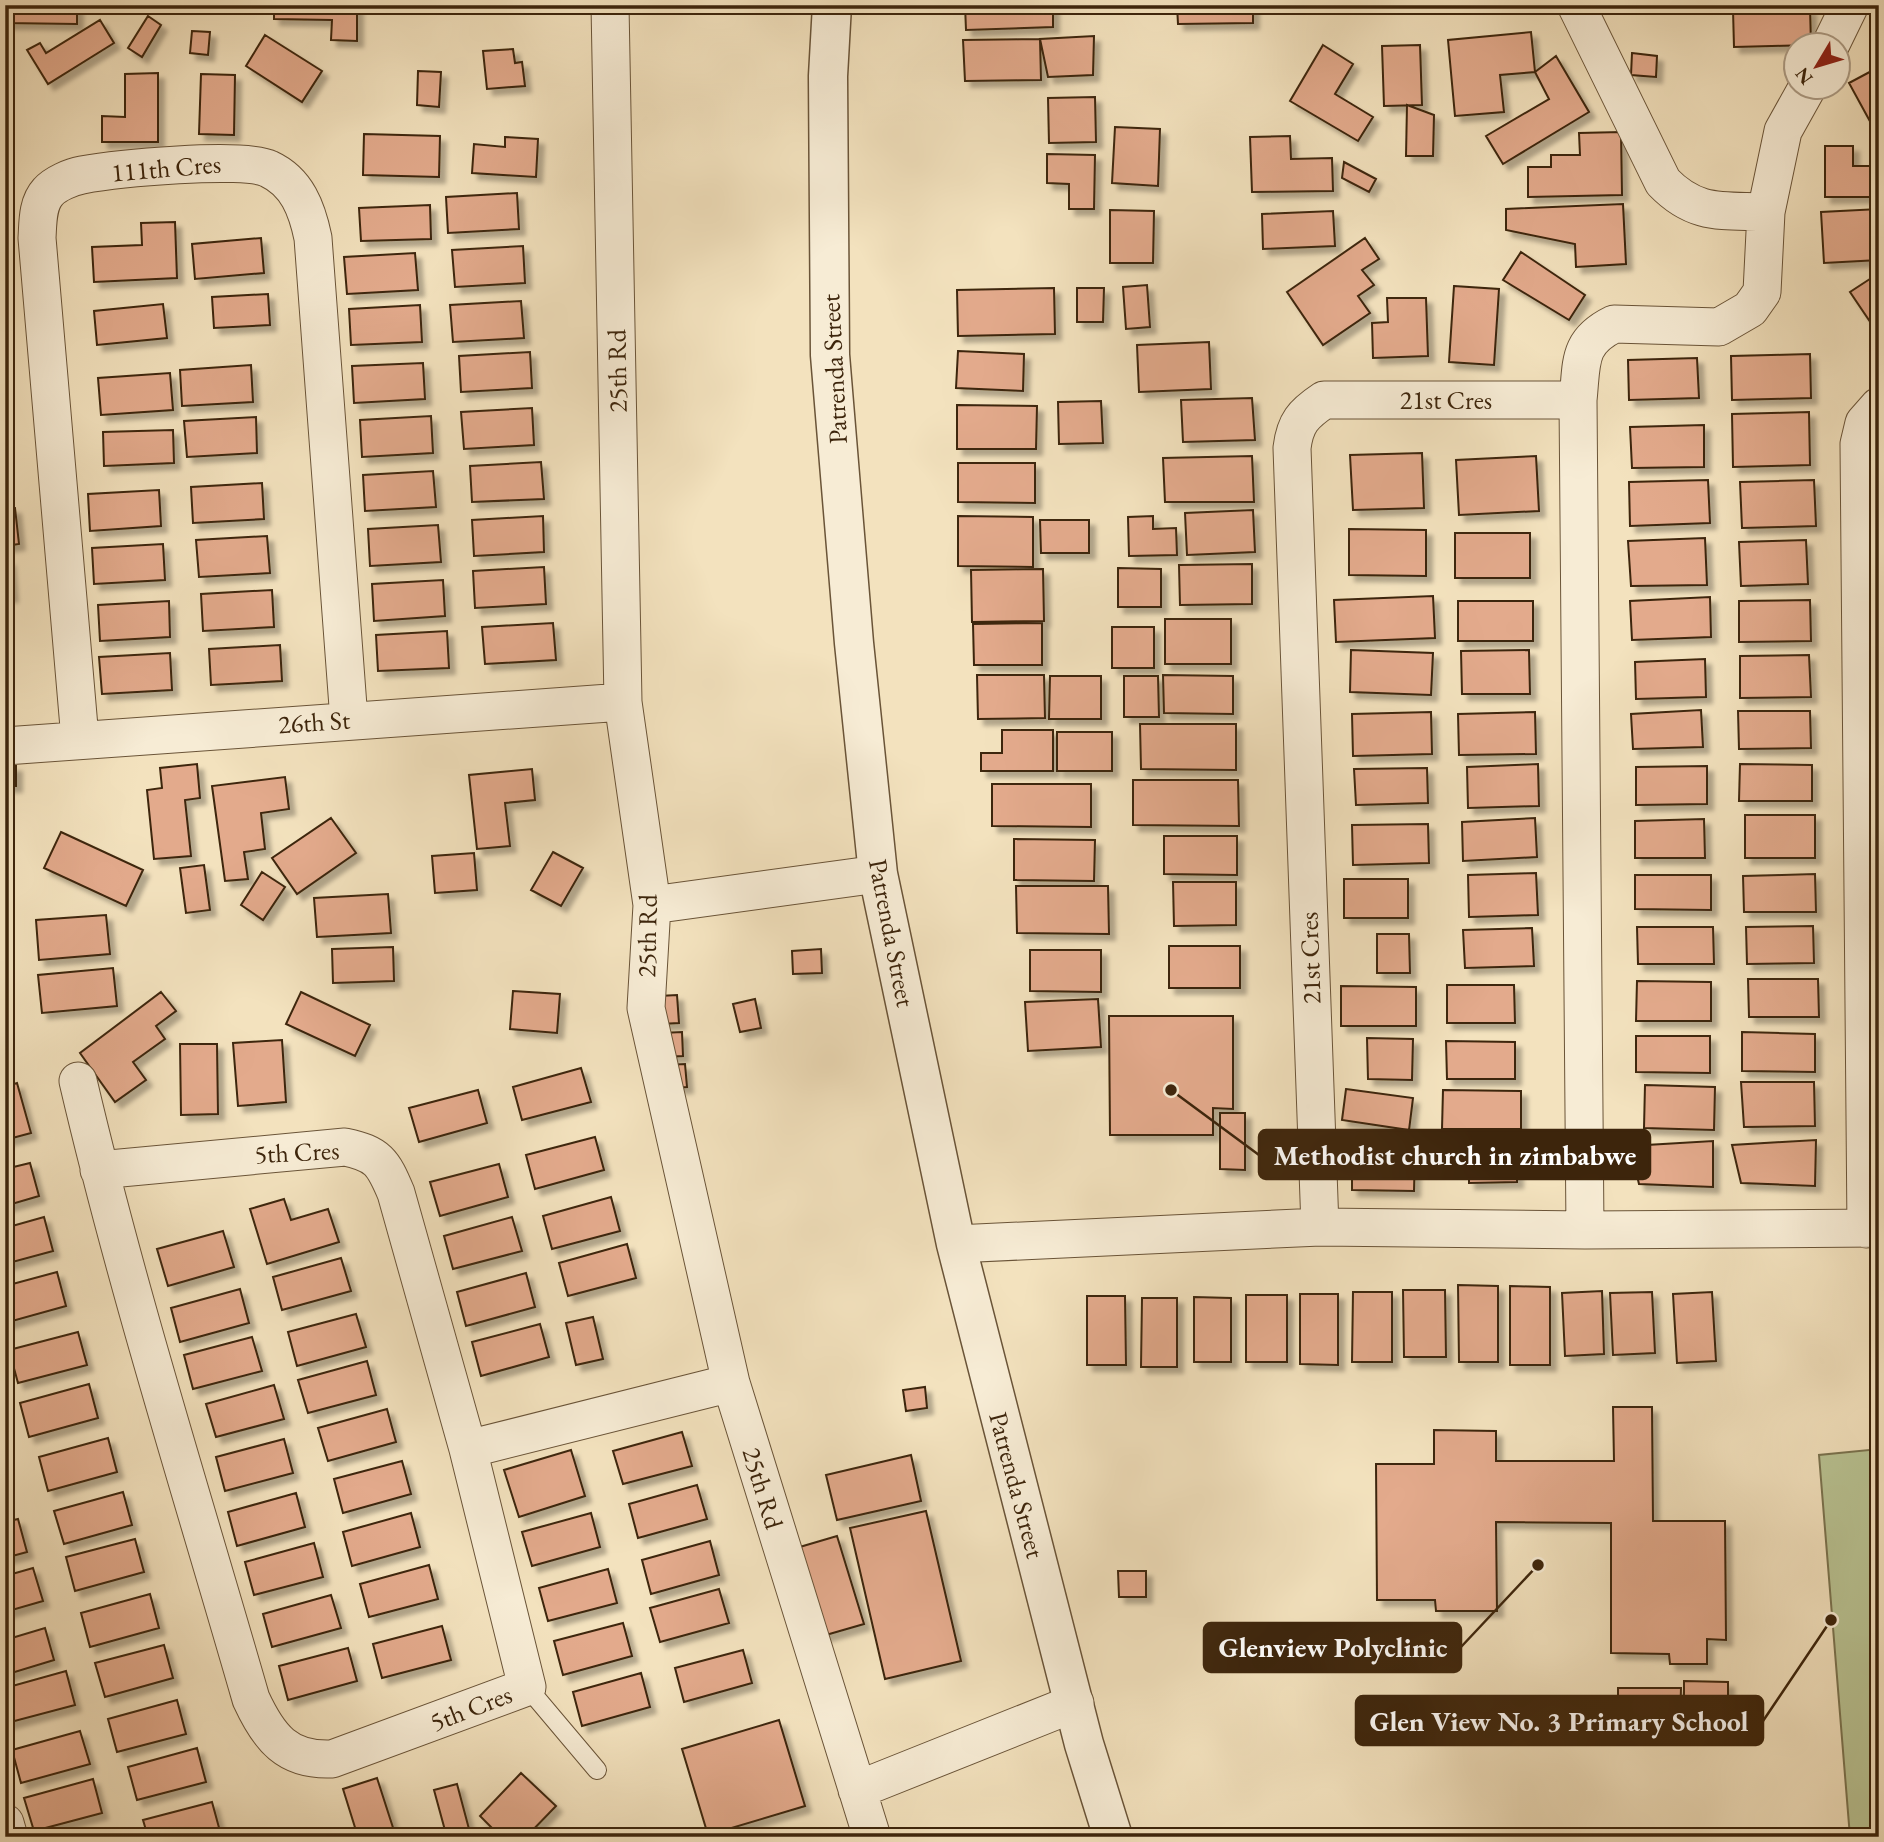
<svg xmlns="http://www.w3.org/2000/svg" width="1884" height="1842" viewBox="0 0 1884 1842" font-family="'EB Garamond',serif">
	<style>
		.green { fill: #b9c393; stroke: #7b7450; stroke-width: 2 }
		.building { fill: #e3aa8c; stroke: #3d250c; stroke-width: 2; filter: url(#shadow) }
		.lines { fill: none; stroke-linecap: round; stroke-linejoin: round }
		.service-casing { stroke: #6a5438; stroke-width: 20 }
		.minor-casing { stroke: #6a5438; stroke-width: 39 }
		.tertiary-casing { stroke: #6a5438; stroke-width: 41 }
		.service { stroke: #f7ecd5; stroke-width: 18 }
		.minor { stroke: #f7ecd5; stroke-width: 37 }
		.tertiary { stroke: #f7ecd5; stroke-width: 38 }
		.labels { text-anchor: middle; stroke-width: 7; stroke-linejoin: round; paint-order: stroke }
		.street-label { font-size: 26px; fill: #3d250c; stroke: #f7ecd5 }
		.leader { fill: none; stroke: #3d250c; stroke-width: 2.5 }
		.callout-dot { fill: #3d250c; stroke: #f7ecd5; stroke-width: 2.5 }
		.callout { fill: #3d250c; stroke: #3d250c; stroke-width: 2.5 }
		.callout-label { font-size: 28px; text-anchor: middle; font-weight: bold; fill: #fff }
	</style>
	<defs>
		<filter id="shadow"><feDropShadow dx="6" dy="6" stdDeviation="2" flood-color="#0004"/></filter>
	</defs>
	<rect width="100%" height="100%" fill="#f3e2be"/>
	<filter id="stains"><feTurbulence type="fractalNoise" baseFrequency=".00286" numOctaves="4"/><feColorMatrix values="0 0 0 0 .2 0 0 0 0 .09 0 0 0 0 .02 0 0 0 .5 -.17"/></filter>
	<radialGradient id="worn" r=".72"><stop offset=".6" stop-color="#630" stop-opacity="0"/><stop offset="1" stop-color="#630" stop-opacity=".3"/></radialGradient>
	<!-- green -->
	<path class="green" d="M1879,1449V1837H1850L1819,1455Z"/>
	<!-- building -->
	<path class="building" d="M5,5H77V24L5,23Z
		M274,5H357V41L331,40L332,20L274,19Z
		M965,5H1053V27L966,30Z
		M1177,5H1253V23L1178,24Z
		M1810,8L1811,45L1734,47L1733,10Z
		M148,16L161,25L142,57L128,48Z
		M100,20L114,43L48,84L27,50L40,43L46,53Z
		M192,31L210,32L208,55L190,53Z
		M1531,32L1535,72L1500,75L1504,112L1455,116L1448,40Z
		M265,35L322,71L302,102L246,66Z
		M1094,36L1093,75L1048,77L1040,39Z
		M1040,39L1041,80L965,81L963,40Z
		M1323,45L1353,64L1335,94L1373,117L1358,141L1290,101Z
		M1420,45L1422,105L1384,106L1382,46Z
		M513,49L515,63L522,62L525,86L487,89L483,51Z
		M1632,53L1657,56L1656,77L1631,75Z
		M1556,56L1589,112L1503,164L1486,136L1549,99L1535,72Z
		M1879,67V130L1872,125L1849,83Z
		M418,71L441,72L439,107L417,105Z
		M158,73V142H102V116L125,117V74Z
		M201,74L235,75L234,135L199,134Z
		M1095,97L1096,142L1049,143L1048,98Z
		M1407,105L1434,115L1433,156H1406Z
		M1115,127L1160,129L1158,186L1112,183Z
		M1621,132L1622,195L1528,197V167H1551V155H1580L1579,133Z
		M364,134L440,136L439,177L363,175Z
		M1290,136L1291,159L1332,158L1333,191L1252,192L1250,137Z
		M505,137L538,139L536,177L472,173L474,144L505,147Z
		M1825,146H1853V166H1879V197H1825Z
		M1047,154L1095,155L1094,209H1069V184L1047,183Z
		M1344,162L1376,179L1369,192L1342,178Z
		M517,193L519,229L448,233L446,197Z
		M1623,204L1626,264L1576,267L1575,244L1506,230V209Z
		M430,205L431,239L361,241L359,208Z
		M1879,209V260L1824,263L1821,212Z
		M1110,210L1154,211L1153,263H1110Z
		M1333,211L1335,246L1263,249L1262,214Z
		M175,222L177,278L94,282L92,247L142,245L141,223Z
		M261,238L264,273L195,279L192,244Z
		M1365,238L1379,259L1362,270L1374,285L1358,296L1370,313L1323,345L1287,292Z
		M523,246L525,283L455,287L452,250Z
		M1521,252L1585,295L1569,320L1503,280Z
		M415,253L418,290L347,294L344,257Z
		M1879,273V335L1850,292Z
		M1147,285L1150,327L1126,329L1123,287Z
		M1454,286L1499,289L1494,365L1449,362Z
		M1054,288L1055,334L958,336L957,290Z
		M1077,288H1104L1103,322H1077Z
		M268,294L270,325L214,328L212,297Z
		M1387,298H1426L1428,356L1373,358L1372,323L1388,322Z
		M521,301L524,338L453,342L450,305Z
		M163,304L167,338L97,345L94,311Z
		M420,305L422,342L351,345L349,309Z
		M1209,342L1211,389L1139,392L1137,345Z
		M958,351L1024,354L1023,391L956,388Z
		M530,352L532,388L461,392L459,356Z
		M1810,354L1811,398L1732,400L1731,356Z
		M1697,358L1699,398L1629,400L1628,360Z
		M423,363L425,399L354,403L352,366Z
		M251,365L253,402L182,406L180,370Z
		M170,373L173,410L101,415L98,378Z
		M1252,398L1255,440L1183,442L1181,400Z
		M1101,401L1103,443L1059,444L1058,402Z
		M957,405L1037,406L1036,449H957Z
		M532,408L534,445L464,449L461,412Z
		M1809,412L1810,465L1733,467L1732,414Z
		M431,416L433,453L362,457L360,420Z
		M256,417L257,453L187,457L184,421Z
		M1704,425V467L1632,468L1630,427Z
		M173,430L174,463L104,466L103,432Z
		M1422,453L1424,508L1353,510L1350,455Z
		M1252,456L1254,502H1165L1163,458Z
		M1536,456L1539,511L1459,515L1456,460Z
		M541,462L544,499L472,502L470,466Z
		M958,463H1035V503L958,502Z
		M433,471L436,507L365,511L363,475Z
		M1708,480L1710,523L1630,526L1629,482Z
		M1814,480L1816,526L1742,528L1740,482Z
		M262,483L264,519L193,523L191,487Z
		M159,490L161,526L90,531L88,494Z
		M15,508L19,544L5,546V509Z
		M1253,510L1255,552L1187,555L1185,513Z
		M543,516L544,552L474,556L472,520Z
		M958,516L1033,517V567L958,566Z
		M1153,516V529L1176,528L1177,555L1129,556L1128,517Z
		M1040,520H1089V553H1041Z
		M438,525L441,562L370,566L368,529Z
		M1349,529L1426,530V576L1349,575Z
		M1455,533H1530V578H1455Z
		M267,536L270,573L199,577L196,540Z
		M1705,538L1707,585L1631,586L1628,541Z
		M1806,540L1808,584L1741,586L1739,542Z
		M163,544L165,580L94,584L92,548Z
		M9,560L12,596H5V561Z
		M1252,564V604L1180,605L1179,565Z
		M544,567L546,604L475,608L473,571Z
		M1118,568L1161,569V607H1118Z
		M1043,569L1044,621L972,622L971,570Z
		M443,580L445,616L374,621L372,584Z
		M272,590L274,627L203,631L201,594Z
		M1433,596L1435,638L1336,642L1334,600Z
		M1710,597L1711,637L1632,640L1630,601Z
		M1810,600L1811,641L1739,642V601Z
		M169,601L170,637L100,641L98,605Z
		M1458,601H1533V641H1458Z
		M1165,619H1231V664H1165Z
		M553,623L556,660L485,664L482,627Z
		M1042,623V665H974L973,624Z
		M1112,627H1154V668H1112Z
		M447,631L449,668L378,671L376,635Z
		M280,645L282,681L211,685L209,649Z
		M1351,650L1433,653L1431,695L1350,692Z
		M1529,650L1530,694H1462L1461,651Z
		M170,653L172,690L102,694L99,657Z
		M1809,655L1811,697L1740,698V656Z
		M1705,659L1706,697L1636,699L1635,662Z
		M977,675H1044L1045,718L978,719Z
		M1163,675L1233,676V714L1164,713Z
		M1050,676H1101V719H1049Z
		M1124,676H1158L1159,717H1124Z
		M1701,710L1703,747L1633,749L1631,714Z
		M1738,711H1810L1811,748L1739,749Z
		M1431,712L1432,754L1353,756L1352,714Z
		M1535,712L1536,754L1459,755L1458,714Z
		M1140,724H1236V770L1141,769Z
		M1002,730H1053V771H981V753H1002Z
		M1057,732H1112V771H1057Z
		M197,764L200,798L185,800L191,856L154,859L147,790L162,788L160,768Z
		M1538,764L1539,806L1468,808L1467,767Z
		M1740,764L1812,765V801H1739Z
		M5,766H16V786H5Z
		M1707,766V804L1636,805V767Z
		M1427,768L1428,803L1356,805L1354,769Z
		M532,769L535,800L505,803L510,846L477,849L469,775Z
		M285,777L289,809L261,813L265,849L244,852L248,879L225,881L212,786Z
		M1133,780H1238L1239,826L1133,825Z
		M992,784H1091V827L992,826Z
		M1745,815H1815V858H1745Z
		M331,818L356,853L297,894L272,858Z
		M1535,818L1537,857L1463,861L1462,822Z
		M1704,819L1705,858H1635V821Z
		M1428,824L1429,863L1353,865L1352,825Z
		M61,832L143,870L126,906L44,868Z
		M1164,836H1237V875L1164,874Z
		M1014,839L1095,840L1094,881L1014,880Z
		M553,852L583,868L561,906L531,890Z
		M474,853L477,890L435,893L432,856Z
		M204,865L210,910L186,913L180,868Z
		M262,872L285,887L263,920L241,905Z
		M1536,873L1538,915L1469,917L1468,875Z
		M1815,874L1816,912H1744L1743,876Z
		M1635,875H1711V910L1635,909Z
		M1344,879H1408V918H1344Z
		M1173,882H1236V925L1174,926Z
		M1016,886H1108L1109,934L1017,933Z
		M388,894L391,933L317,937L314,898Z
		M106,915L110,954L39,960L36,920Z
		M1813,926L1814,963L1747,964L1746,927Z
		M1637,927H1713L1714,964H1638Z
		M1532,928L1534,966L1465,968L1463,930Z
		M1377,934H1409L1410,973H1377Z
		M1169,946H1240V988H1169Z
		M393,947L394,981L333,983L332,949Z
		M821,949L822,973L793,974L792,951Z
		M1030,950H1101V992L1030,991Z
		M113,968L117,1006L42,1013L38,975Z
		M1748,979H1818L1819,1017H1749Z
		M1637,981L1711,982V1021H1636Z
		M1447,985H1514L1515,1023H1447Z
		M1341,986L1416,987V1026H1341Z
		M513,991L560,994L557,1033L510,1029Z
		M161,992L176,1011L156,1026L165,1039L133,1062L146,1080L115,1102L80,1053Z
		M301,992L370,1025L355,1056L286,1024Z
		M677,995L679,1023L660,1024L659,996Z
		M755,999L761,1028L740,1032L733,1004Z
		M1098,999L1101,1047L1028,1051L1025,1002Z
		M1109,1016H1233V1109L1213,1108V1135H1110Z
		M682,1032L683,1056L664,1057L662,1033Z
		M1742,1032L1815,1034V1072L1742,1071Z
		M1636,1036H1710V1073L1636,1072Z
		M1367,1038L1413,1039L1412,1080L1368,1079Z
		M282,1040L286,1102L238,1106L233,1043Z
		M1446,1041L1515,1042V1079H1447Z
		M180,1044H217L218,1114L181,1115Z
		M685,1064L687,1087L668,1088L666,1065Z
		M581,1068L591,1102L522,1120L513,1087Z
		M1741,1082H1814L1815,1126L1744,1127Z
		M17,1083L31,1133L5,1140V1087Z
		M1645,1085L1715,1087L1714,1130L1644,1128Z
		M1346,1089L1413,1098L1409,1130L1342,1120Z
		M478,1090L487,1123L419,1142L409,1108Z
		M1443,1090L1521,1091V1129H1442Z
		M1220,1113H1245V1170L1220,1169Z
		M595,1137L604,1170L535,1189L526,1155Z
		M1816,1140L1815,1186L1741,1183L1732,1145Z
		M1713,1141V1187L1639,1184L1630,1146Z
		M1469,1147H1517V1182L1469,1183Z
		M1352,1149H1415L1414,1191L1352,1190Z
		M30,1163L39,1196L5,1206V1169Z
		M499,1164L508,1197L440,1216L430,1182Z
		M611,1197L620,1231L552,1249L543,1216Z
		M284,1199L291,1220L328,1209L339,1242L267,1264L250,1209Z
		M44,1217L53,1251L5,1264V1228Z
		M512,1217L522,1251L453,1269L444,1236Z
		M223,1231L234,1267L168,1286L157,1249Z
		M627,1244L636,1278L568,1296L559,1263Z
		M341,1258L351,1291L282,1310L273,1277Z
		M57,1272L66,1306L5,1323V1286Z
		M526,1273L535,1307L466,1326L457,1292Z
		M1458,1285L1498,1286V1362H1459Z
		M1510,1286L1550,1287V1365H1510Z
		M240,1289L249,1323L180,1342L171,1308Z
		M1403,1290H1445L1446,1357H1404Z
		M1602,1291L1604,1354L1565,1356L1562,1293Z
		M1353,1292H1392V1362H1352Z
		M1652,1292L1655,1353L1613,1355L1610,1293Z
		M1712,1292L1716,1361L1677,1363L1673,1294Z
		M1300,1294H1338V1365L1300,1364Z
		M1246,1295H1287V1362H1246Z
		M1087,1296H1125L1126,1365H1087Z
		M1194,1297L1231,1298V1362H1194Z
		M1142,1298H1177V1367H1141Z
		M356,1314L366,1347L297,1366L288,1332Z
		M593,1317L603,1359L576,1365L566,1323Z
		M540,1324L549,1357L481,1376L472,1342Z
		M78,1332L87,1365L18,1383L9,1350Z
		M252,1337L262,1371L193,1389L184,1355Z
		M367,1361L376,1395L308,1413L298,1380Z
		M89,1384L98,1418L29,1437L20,1403Z
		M274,1385L284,1419L216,1437L206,1404Z
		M925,1387L927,1408L906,1411L903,1390Z
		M1613,1407H1652L1653,1521H1725L1726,1640L1707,1639V1664H1670L1669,1654L1611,1653V1523L1496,1522L1497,1611H1436L1435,1600H1377L1376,1464H1434V1430L1496,1431V1461H1614Z
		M387,1409L396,1442L328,1461L318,1428Z
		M682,1432L692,1466L623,1484L613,1451Z
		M108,1438L117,1472L48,1491L39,1457Z
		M284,1439L293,1473L225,1491L216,1457Z
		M571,1450L585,1496L519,1517L504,1470Z
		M911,1455L921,1501L837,1520L826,1475Z
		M402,1461L411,1494L343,1513L334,1479Z
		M697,1485L707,1519L638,1538L629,1504Z
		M123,1492L132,1525L64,1544L54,1511Z
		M296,1493L305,1527L237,1546L228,1512Z
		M926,1511L961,1661L885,1679L850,1528Z
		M411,1513L420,1547L352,1566L343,1532Z
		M591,1513L600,1547L532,1566L522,1532Z
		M18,1519L27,1552L5,1558V1522Z
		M837,1536L864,1624L819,1637L793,1549Z
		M135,1539L144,1572L75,1591L66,1557Z
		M710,1541L719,1575L651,1594L642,1560Z
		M314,1543L323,1577L254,1595L245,1562Z
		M429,1565L438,1599L369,1617L360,1584Z
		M33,1568L43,1601L5,1612V1576Z
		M608,1569L617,1603L548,1621L539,1588Z
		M1118,1571H1146V1597H1119Z
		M719,1589L729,1623L660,1642L650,1608Z
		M150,1594L159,1628L90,1647L81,1613Z
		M331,1595L341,1628L272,1647L263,1614Z
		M623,1623L632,1656L563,1675L554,1641Z
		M442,1626L451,1660L382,1678L373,1644Z
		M45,1628L54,1660L5,1675V1640Z
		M164,1645L173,1678L105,1697L95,1663Z
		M348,1648L357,1681L288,1700L279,1666Z
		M743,1650L752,1683L684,1702L675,1668Z
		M66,1671L75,1705L7,1723L5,1688Z
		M641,1673L650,1707L582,1726L573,1692Z
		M1684,1681L1728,1682V1724L1684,1723Z
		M1618,1688H1681L1680,1721L1618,1720Z
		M177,1700L186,1734L117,1752L108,1719Z
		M779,1720L805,1806L708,1835L682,1749Z
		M80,1731L90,1764L21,1783L12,1750Z
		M197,1748L206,1782L137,1800L128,1767Z
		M521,1773L556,1806L526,1837H501L480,1816Z
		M377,1778L396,1837H358L343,1789Z
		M93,1779L102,1813L34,1831L24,1798Z
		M457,1784L469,1829L446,1834L434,1790Z
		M212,1802L221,1835L148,1837L143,1820Z"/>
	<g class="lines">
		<defs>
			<path id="service" d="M527,1687L597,1770"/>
			<path id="minor" d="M610,5L623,702L652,905L646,1008L731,1383L872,1837
				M1576,5L1663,182C1696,216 1722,210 1766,212
				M1830,46L1850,5
				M1578,400C1582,363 1577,342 1614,324L1719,327L1750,309L1762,292L1766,212L1783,131L1807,88
				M80,739L37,238C38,223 37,204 48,192C55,184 71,177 82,175C114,169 244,156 269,169C297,182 307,209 313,238L349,720
				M5,746L623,702
				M652,905L878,874
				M78,1081C127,1290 192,1494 251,1699C269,1738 287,1761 332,1759L527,1687L468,1449L396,1193C383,1162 378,1154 345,1147L99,1170
				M1320,1227L1292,448C1295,423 1303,414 1324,400H1578L1585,1230
				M1866,1229L1859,444L1864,423L1879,406
				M956,1244L1320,1227L1585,1230L1879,1228
				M468,1449L731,1383
				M857,1790L1075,1703
				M5,1823L9,1837"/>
			<path id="tertiary" d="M832,5L828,76L830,355L854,643L878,874L956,1244L1084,1744L1113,1837"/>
		</defs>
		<!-- service casing -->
		<use href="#service" class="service-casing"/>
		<!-- minor casing -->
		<use href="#minor" class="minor-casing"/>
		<!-- tertiary casing -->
		<use href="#tertiary" class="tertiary-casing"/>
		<!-- service -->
		<use href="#service" class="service"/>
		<!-- minor -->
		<use href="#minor" class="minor"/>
		<!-- tertiary -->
		<use href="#tertiary" class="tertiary"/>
	</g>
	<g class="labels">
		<!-- street labels -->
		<g class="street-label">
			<text transform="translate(166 168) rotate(-5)" y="9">111th Cres</text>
			<text transform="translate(834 369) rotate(-93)" y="9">Patrenda Street</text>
			<text transform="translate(617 371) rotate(-91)" y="9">25th Rd</text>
			<text x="1446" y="409">21st Cres</text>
			<text transform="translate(314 722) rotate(-4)" y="9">26th St</text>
			<text transform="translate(892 933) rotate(79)" y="9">Patrenda Street</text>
			<text transform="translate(647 936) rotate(-89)" y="9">25th Rd</text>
			<text transform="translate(1310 958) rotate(-92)" y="9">21st Cres</text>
			<text transform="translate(297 1152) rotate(-3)" y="9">5th Cres</text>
			<text transform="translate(1017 1485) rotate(75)" y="9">Patrenda Street</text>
			<text transform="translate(763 1488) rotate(73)" y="9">25th Rd</text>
			<text transform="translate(471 1708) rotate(-21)" y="9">5th Cres</text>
		</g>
	</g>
	<!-- callouts -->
	<path class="leader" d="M1171 1090L1259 1155M1538 1565L1461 1647M1831 1620L1763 1721"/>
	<g class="callout-dot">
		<circle cx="1171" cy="1090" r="7"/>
		<circle cx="1538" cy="1565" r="7"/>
		<circle cx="1831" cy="1620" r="7"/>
	</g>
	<g class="callout">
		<rect x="1259" y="1130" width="391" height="49" rx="7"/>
		<rect x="1204" y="1623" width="257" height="49" rx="7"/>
		<rect x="1356" y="1696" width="407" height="49" rx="7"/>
	</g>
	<g class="callout-label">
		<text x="1455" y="1165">Methodist church in zimbabwe</text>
		<text x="1333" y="1657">Glenview Polyclinic</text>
		<text x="1559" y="1731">Glen View No. 3 Primary School</text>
	</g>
	<!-- margin -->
	<rect width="1884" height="1842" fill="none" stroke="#f3e2be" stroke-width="28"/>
	<rect x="7" y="7" width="1870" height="1828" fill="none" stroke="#3d250c" stroke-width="3.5"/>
	<rect x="14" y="14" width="1856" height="1814" fill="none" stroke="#3d250c" stroke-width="2"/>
	<!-- north arrow -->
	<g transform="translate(1817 66) rotate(232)"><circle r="33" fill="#f7ecd5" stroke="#ad9c85" stroke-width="2"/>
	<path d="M0-5L12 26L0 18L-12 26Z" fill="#8f2418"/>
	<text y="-10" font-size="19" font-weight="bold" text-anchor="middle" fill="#3d250c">N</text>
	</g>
	<rect width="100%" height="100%" filter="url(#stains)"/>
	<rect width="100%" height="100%" fill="url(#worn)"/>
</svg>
